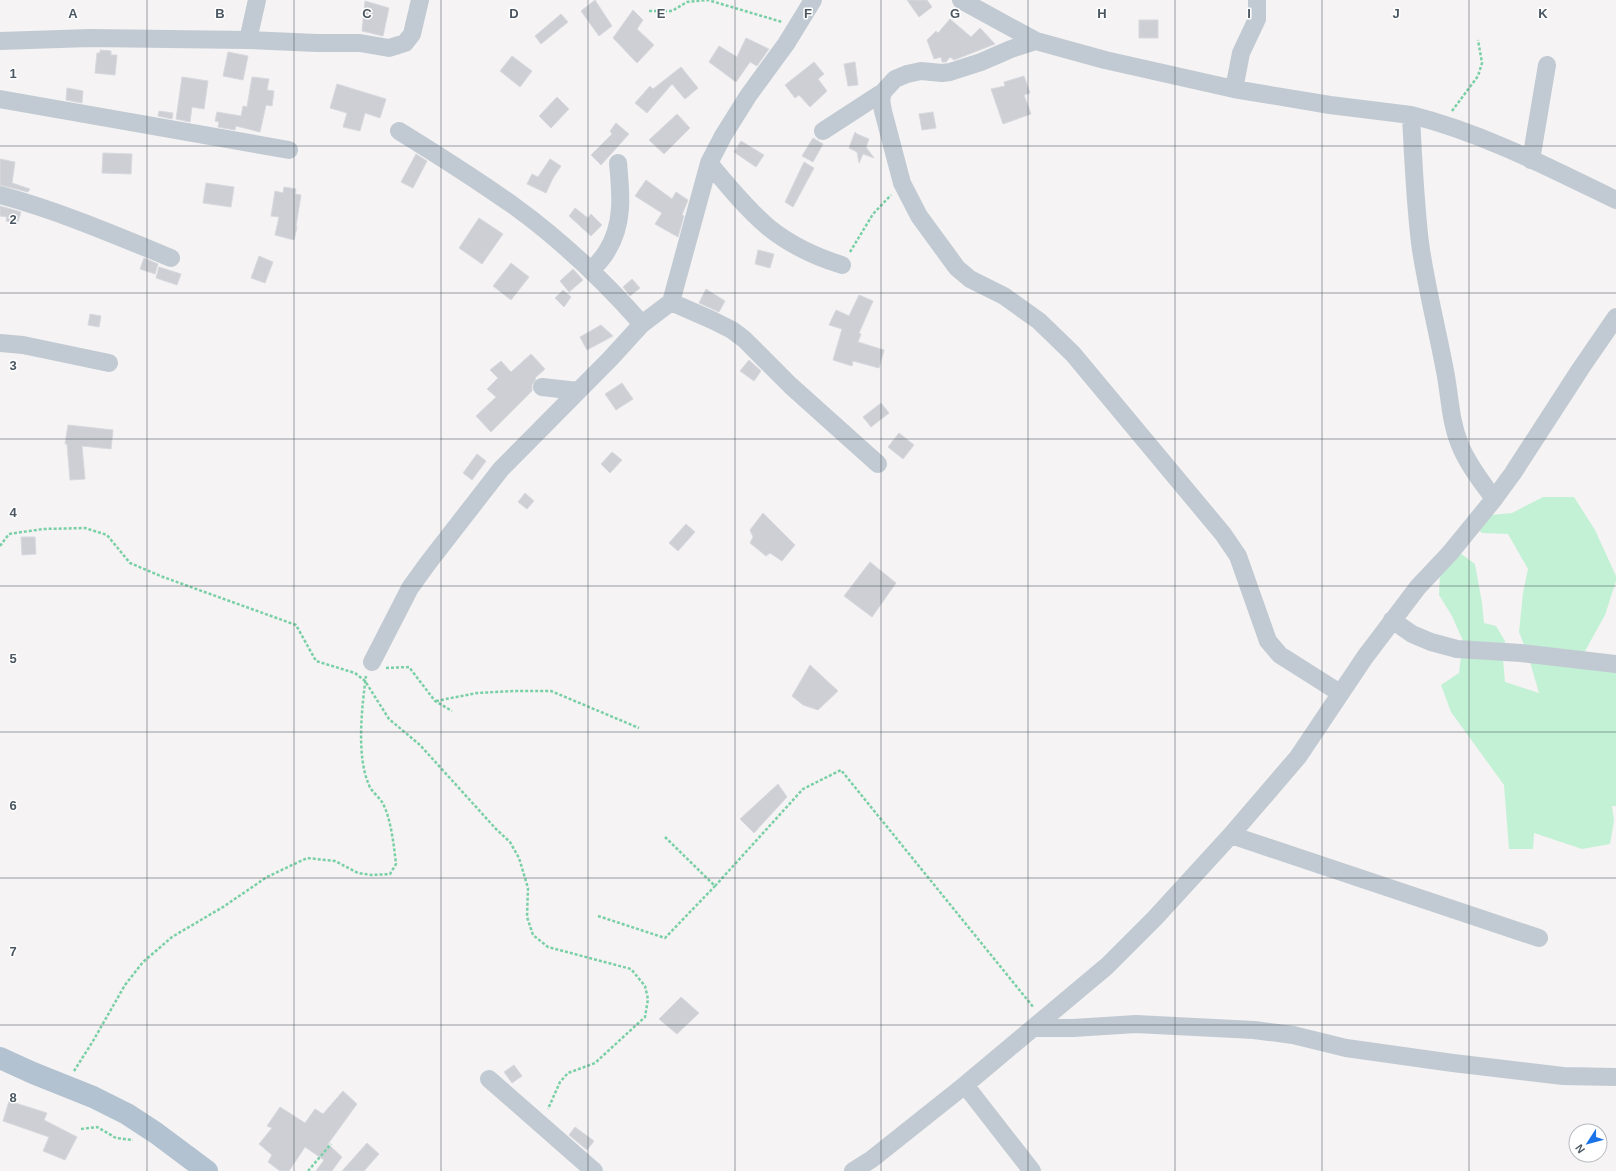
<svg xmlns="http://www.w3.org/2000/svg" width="1616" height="1171" viewBox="0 0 1616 1171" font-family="Arial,sans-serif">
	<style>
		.green { fill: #c3f1d5 }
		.building { fill: #cdcfd5; stroke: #d7d9de }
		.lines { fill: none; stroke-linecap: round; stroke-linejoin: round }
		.path { stroke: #7ad0a6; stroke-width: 2.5; stroke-dasharray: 3 2; stroke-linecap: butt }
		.minor { stroke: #c1cad2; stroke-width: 18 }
		.major { stroke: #b3c2d1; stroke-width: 22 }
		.grid { fill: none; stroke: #4a5661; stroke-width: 1; stroke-opacity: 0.55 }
		.grid-label { font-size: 13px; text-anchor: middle; font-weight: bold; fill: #4a5661; stroke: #fff; stroke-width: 3; stroke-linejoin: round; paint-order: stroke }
	</style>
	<rect width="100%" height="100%" fill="#f5f3f3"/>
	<!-- green -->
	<path class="green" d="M1543,497H1574L1595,530L1616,576V581L1605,615L1579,662L1616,658V806H1612L1614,821L1610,844L1582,849L1534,833L1533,849H1509L1504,785L1451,712L1441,685L1459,673L1463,641L1452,616L1439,595L1440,571L1460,553L1475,564L1482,603L1484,623L1496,626L1505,641L1503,659L1505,682L1539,693L1528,655L1519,632L1523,593L1528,569L1508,534L1482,533L1475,526L1481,516L1512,513Z"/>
	<!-- building -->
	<path class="building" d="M595,0L612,26L599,36L581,11Z
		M907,0H927L932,7L919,17Z
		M365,1L389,8L383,36L362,31Z
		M633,10L643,20L637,29L654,45L637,63L613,38Z
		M561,14L568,22L541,44L535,36Z
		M950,19L971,37L980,28L995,44L954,60L950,57L946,62H942L941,57L934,59L927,40L936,31L938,33Z
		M1139,20H1158V38H1139Z
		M746,38L769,49L757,66L750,62L736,82L709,62L719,46L737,57Z
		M100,50L111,51V55H117L115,75L95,73L97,53H100Z
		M228,52L248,56L243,80L223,76Z
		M512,56L532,71L520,87L500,71Z
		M814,62L824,74L818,79L827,91L810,107L799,95L795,98L785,85Z
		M855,62L858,85L848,86L844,64Z
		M681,67L698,88L685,99L672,84L647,113L635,103L650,86L653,89Z
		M1024,76L1030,93L1024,95L1031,114L1003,124L991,89L1005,86L1004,82Z
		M182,77L208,81L204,109L192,107L190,122L176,119Z
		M252,77L269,79L267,90L274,91L272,106L266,105L260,132L236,126L235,130L218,127L219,122L215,121L217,112L241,116L243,106L247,107Z
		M337,84L386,99L380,118L365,113L360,131L343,127L347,113L330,108Z
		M67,88L83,91L82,103L66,100Z
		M557,97L569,109L551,128L539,116Z
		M159,111L173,113L172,119L158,116Z
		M933,112L936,128L922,130L919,114Z
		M677,114L690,128L664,154L649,140Z
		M616,123L629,134L601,165L591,155L612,134L610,131Z
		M855,132L857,134L869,139L866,147L874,158L863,154L859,163L857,152L849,148Z
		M813,138L823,144L813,162L802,156Z
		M741,141L764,155L756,167L734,152Z
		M103,153L132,154L131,174L102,173Z
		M416,154L427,161L413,188L401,182Z
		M0,159L15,162L12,183L30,189L28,192L0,185Z
		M550,159L561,166L553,178L546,193L527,184L532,174L538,177Z
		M804,162L814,168L793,207L785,202Z
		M646,180L672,199L676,192L688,200L682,215L684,216L678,237L655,224L662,213L635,196Z
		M206,183L234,187L231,207L203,203Z
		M284,187L296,189L295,194L301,195L296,226L297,227L294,240L275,235L279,217L271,216L275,191L283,193Z
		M0,206L21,212L17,225L6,221L7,217L0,216Z
		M575,208L588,218L591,214L602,225L591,236L569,216Z
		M479,218L503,234L482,264L459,248Z
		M758,250L774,254L770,268L755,264Z
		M259,256L273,262L265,283L251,278Z
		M144,258L158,264L155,274L140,269Z
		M511,263L529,277L511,300L493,286Z
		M159,267L181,274L177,285L156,278Z
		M573,269L583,280L569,292L560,281Z
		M632,279L640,288L630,296L623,287Z
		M706,289L725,301L719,312L699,303Z
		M563,290L571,297L564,307L555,298Z
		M859,295L873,301L859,333L861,334L858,342L884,350L879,368L853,361L852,366L833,360L842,329L829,325L836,310L849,316Z
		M90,314L101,316L99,327L88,325Z
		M601,325L613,336L587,350L580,337Z
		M531,354L545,369L535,378L536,379L532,385V391L491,432L476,416L496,397L487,389L498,378L490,370L501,361L511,372Z
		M749,360L761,371L754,381L740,371Z
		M622,383L633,399L616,410L605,394Z
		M881,403L889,413L871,427L863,417Z
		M68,425L113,430L111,449L82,446L85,479L70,480L67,444H65Z
		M899,433L914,445L903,459L888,447Z
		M612,452L622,460L610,473L601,464Z
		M477,454L486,461L472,480L463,473Z
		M525,493L534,501L527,509L518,502Z
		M763,513L795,545L782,561L770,553L766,556L750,543L753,537L750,530Z
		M686,524L695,532L678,551L669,543Z
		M21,537H35L36,554L22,555Z
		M870,562L896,583L872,617L844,596Z
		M810,665L838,691L818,710L803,705L792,696Z
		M778,784L787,797L754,833L740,819Z
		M681,997L699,1013L677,1034L659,1019Z
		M514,1065L522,1076L512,1083L504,1072Z
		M343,1091L357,1104L328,1144L342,1157L332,1171H316L324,1160L305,1147L289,1171H280L268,1162L272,1155L259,1144L272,1128L267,1126L280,1107L305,1123L315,1109L323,1114Z
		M9,1101L47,1113L44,1120L77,1137L65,1160L43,1151L49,1137L3,1121Z
		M575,1127L594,1141L587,1150L569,1135Z
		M367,1143L379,1154L364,1171H342Z"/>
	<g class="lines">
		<!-- path -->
		<path class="path" d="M649,11H672L687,2L708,0L782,22
			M1452,111L1478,76L1482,63L1478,40
			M850,252L873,214L891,195
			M0,546L9,534L43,529L85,528L107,535L130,563L163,577L296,625L316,661L355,673L365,681L389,719L420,745L496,829L510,842L519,858L528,888L527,917L533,935L548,947L631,969L645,986L648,999L645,1017L595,1063L568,1073L560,1082L548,1109
			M386,668L409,667L435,701L452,711
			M436,701L477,693L514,691H551L639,728
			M665,837L715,886L803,789L841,770L1034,1008
			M598,916L665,938L715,886
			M74,1071L93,1041L125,985L143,962L172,937L223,907L267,877L307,858L335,861L358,873L372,875L390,874L396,864C394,847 391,817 382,802C378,796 371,791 369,785C356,756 362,706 366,676
			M81,1129L97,1127L116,1138L133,1140
			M308,1171L331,1144"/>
		<!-- minor -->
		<path class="minor" d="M961,0L1036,41
			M248,40L257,0
			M0,41L90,38L248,40L317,43H360L389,48L405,43L412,34L420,0
			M1234,89L1241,53L1257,19V0
			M883,92L881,100L883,111L902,183L919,216L957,268L970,279L1004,296L1039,321L1073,354L1223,534L1238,556L1268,641L1280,655L1340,693
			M0,99L289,150
			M1411,115C1413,158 1415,200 1420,243C1426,286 1437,328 1445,371C1450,396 1450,421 1460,445C1468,465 1482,482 1494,499
			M399,131C438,155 477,180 514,206C561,240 604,281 642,324
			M823,131L883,92L895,79L907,74L921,71L942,73L950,72L981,62L1011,49L1036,41L1105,60L1234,89L1330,105L1411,115C1483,133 1550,168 1616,200
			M1531,160L1547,65
			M709,163C727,185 746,208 768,227C789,244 816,257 842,265
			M0,195C59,211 115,235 171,258
			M591,271C596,265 603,258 607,251C624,224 621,194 618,163
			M671,302L712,320L732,330L744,339L791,386L878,464
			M0,343L23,345L109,363
			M542,387L578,391
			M1392,620L1412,634L1431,642L1457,649L1521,653L1616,664
			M372,662L410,588L428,563L501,469L610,359L642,324L671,302L709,163L723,136L748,96L786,44L813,0
			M1231,835L1539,938
			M1033,1028H1073L1136,1024L1254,1030L1293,1035L1346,1048L1453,1063L1563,1076L1616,1077
			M489,1079L594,1171
			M965,1085L1032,1171
			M853,1171L872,1159L965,1085L1107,966L1155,918L1231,835L1298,757L1365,657L1418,587L1450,553L1494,499L1513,473L1581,368L1616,317"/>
		<!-- major -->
		<path class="major" d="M0,1058L33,1073L93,1097L127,1114L156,1133L207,1171"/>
	</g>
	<!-- grid -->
	<path class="grid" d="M147,0V1171M294,0V1171M441,0V1171M588,0V1171M735,0V1171M881,0V1171M1028,0V1171M1175,0V1171M1322,0V1171M1469,0V1171M0,146H1616M0,293H1616M0,439H1616M0,586H1616M0,732H1616M0,878H1616M0,1025H1616"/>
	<g class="grid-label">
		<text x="73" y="18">A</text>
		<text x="220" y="18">B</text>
		<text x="367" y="18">C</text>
		<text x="514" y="18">D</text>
		<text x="661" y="18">E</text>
		<text x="808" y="18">F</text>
		<text x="955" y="18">G</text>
		<text x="1102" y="18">H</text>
		<text x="1249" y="18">I</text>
		<text x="1396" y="18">J</text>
		<text x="1543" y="18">K</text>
		<text x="13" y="78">1</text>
		<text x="13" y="224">2</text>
		<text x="13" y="370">3</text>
		<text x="13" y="517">4</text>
		<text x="13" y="663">5</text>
		<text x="13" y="810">6</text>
		<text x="13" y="956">7</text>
		<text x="13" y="1102">8</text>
	</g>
	<!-- north arrow -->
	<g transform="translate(1588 1143) rotate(234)"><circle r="19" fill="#ffffff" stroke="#b7bbc0"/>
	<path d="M0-3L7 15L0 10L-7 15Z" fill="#1a73e8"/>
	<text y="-6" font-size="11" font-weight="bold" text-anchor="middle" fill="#4a5661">N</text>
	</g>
</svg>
